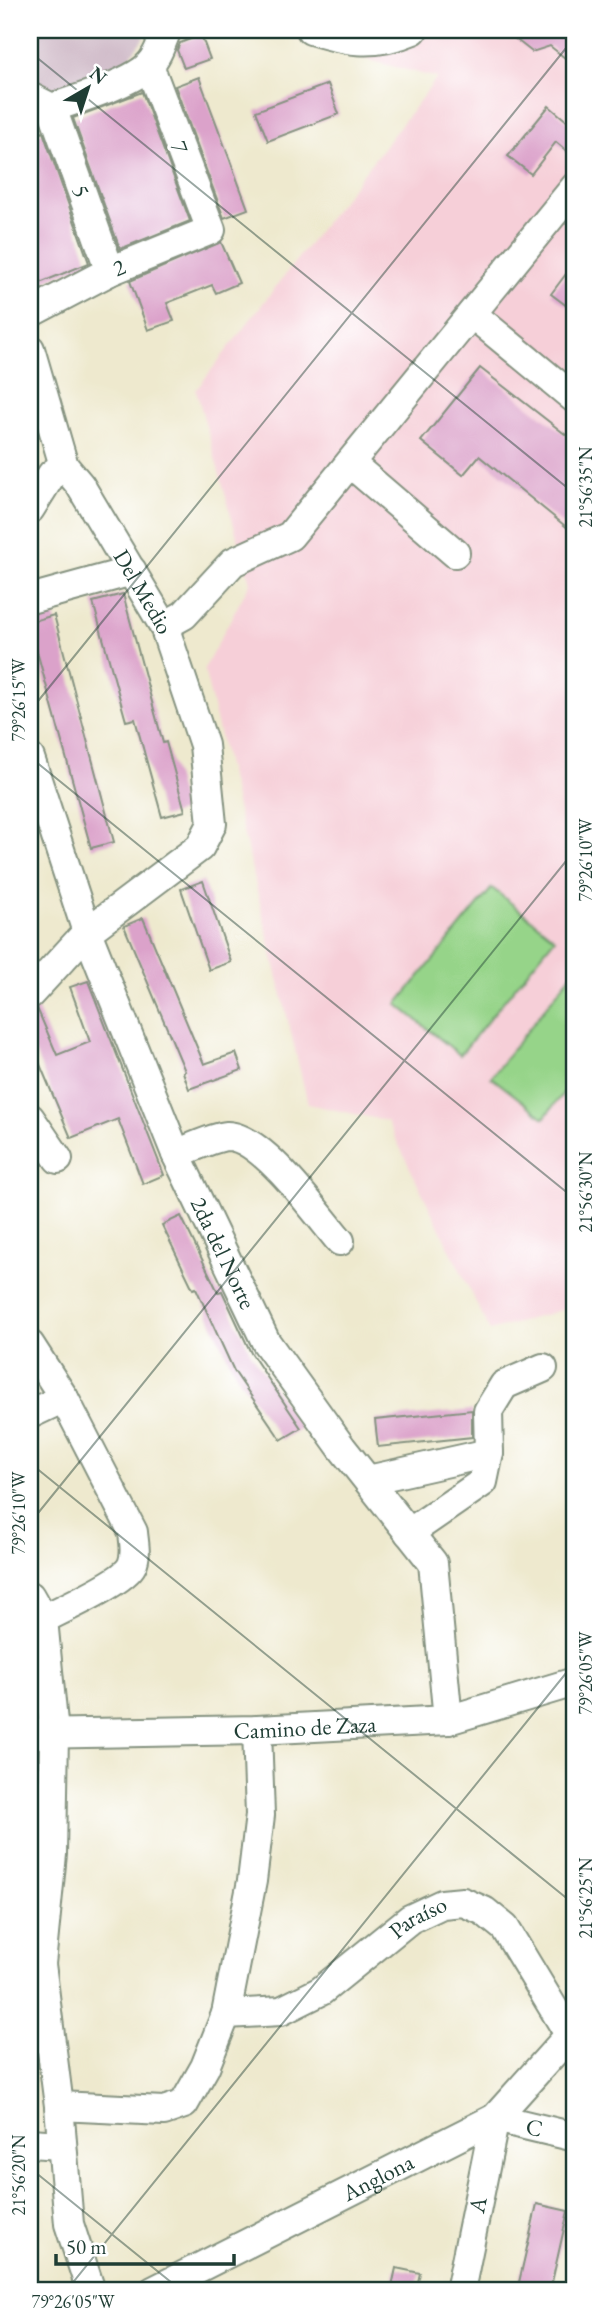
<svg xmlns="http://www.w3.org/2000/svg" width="605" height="2321" viewBox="0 0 605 2321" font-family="'EB Garamond',serif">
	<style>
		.built { fill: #f6cfd8 }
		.industrial { fill: #d1bdca }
		.green { fill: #96d489; stroke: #5a885e; stroke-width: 2 }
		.building { fill: #dba2ca }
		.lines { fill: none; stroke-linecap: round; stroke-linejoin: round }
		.minor-casing { stroke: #869381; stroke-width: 32 }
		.minor { stroke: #fff; stroke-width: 28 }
		.ticks { fill: none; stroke: #1f3d34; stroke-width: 2; stroke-opacity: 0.45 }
		.labels { text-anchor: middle; stroke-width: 7; stroke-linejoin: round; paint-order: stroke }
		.street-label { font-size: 23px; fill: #1f3d34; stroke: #fff }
		.neatline { fill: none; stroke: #1f3d34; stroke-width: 2.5 }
		.ticks-label { font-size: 18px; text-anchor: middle; fill: #1f3d34 }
	</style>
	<rect width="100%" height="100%" fill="#fff"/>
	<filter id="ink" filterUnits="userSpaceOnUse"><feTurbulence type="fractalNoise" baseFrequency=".0143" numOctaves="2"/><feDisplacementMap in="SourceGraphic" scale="14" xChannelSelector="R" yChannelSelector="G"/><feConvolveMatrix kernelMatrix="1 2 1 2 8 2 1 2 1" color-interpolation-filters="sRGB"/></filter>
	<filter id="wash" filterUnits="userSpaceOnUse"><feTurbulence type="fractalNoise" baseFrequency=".00686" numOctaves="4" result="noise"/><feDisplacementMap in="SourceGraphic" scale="28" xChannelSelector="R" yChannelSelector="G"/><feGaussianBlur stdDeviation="1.57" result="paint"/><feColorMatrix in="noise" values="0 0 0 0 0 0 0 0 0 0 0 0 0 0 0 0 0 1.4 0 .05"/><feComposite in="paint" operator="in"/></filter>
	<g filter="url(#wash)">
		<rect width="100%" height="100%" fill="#eee9ce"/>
		<!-- built -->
		<path class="built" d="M266,30H474L469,38L476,30H575V1306L490,1331L387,1121L308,1104L204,669L250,583L196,390L437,78L316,46Z"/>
		<!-- industrial -->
		<path class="industrial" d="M30,30H146L145,36L119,71L42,93L30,88Z"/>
		<!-- green -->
		<path class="green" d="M492,888L555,938L460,1055L397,1004Z
			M574,971L575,1078L544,1118L491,1077Z"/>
		<g id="blocks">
			<!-- building -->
			<path class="building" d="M504,30H575V66L550,46L532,52Z
				M201,35L210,59L184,68L177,50L180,43Z
				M199,77L248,209L224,218L175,86Z
				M328,84L339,114L268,141L256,111Z
				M142,92L190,221L120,249L73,118Z
				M549,106L575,128V158L556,142L531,174L508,156Z
				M43,132L89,263L30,287V137Z
				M221,242L239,283L216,293L212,285L167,303L174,321L148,330L130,281Z
				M575,262V296L567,306L551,294Z
				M480,368L575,442V534L479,456L463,475L421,441Z
				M123,594L163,743L166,742L185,811L162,817L135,719L126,721L93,602Z
				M54,615L114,842L91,848L30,626V622Z
				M203,881L231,962L209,970L181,889Z
				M143,918L204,1064L236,1053L242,1070L189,1089L183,1072L185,1071L124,926Z
				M88,981L164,1175L143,1184L118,1119L71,1138L30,1041V1010L37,1008L57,1055L90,1042L70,987Z
				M181,1216L218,1292L222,1291L251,1353L301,1428L281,1440L234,1371L196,1288L193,1289L162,1225Z
				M472,1410V1437L378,1447L375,1420Z
				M537,2204L568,2211L550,2291H517Z
				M396,2268L420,2273L416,2291H391Z"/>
		</g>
	</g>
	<g filter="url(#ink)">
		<use href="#blocks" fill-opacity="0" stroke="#869381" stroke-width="2"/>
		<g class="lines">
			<defs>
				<g id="minor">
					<path d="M311,30C350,42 375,46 413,30"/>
					<path d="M30,97L52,108C76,99 133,83 149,65C158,56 162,41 167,30"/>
					<path id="s1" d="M52,108L110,271"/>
					<path id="s2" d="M30,313L110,271L211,230L149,65"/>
					<path d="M472,314L575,399"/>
					<path id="s3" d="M30,349L64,466L80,485L164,626L204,745L212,824L200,847L87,932L30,994"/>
					<path d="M350,463L455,553"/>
					<path d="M30,509L52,474L64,466"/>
					<path d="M30,599L132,571"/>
					<path d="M164,626L184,615L233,562L290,536L575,187"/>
					<path id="s4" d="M30,758L87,932L176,1154L266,1342L342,1448L433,1563L448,1720"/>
					<path d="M30,1118L58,1159"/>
					<path d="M176,1154C189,1149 214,1137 227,1136C262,1136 317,1214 340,1241"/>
					<path d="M30,1345L64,1398L133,1532C134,1544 137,1554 132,1565C125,1581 61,1610 43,1619"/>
					<path d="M30,1414L64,1398"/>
					<path d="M368,1480L489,1453"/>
					<path d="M409,1533L483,1482L489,1453L488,1411L504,1385L543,1368"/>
					<path d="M30,1596L43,1619L54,1733L52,1854L41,1964L59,2106L69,2224L91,2291"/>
					<path id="s5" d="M30,1734L257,1730L448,1720L571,1683L575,1684"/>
					<path id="s6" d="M226,2014L281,2011L321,1991L410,1919L442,1904L463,1902L484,1911L505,1928L569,2034"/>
					<path d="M59,2106L164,2111L184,2104L205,2067L226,2014L252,1881L260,1815L257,1730"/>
					<path d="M30,2143L61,2145"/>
					<path id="s7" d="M153,2291L495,2118L575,2029"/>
					<path id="s8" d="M460,2291L495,2118L575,2137"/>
				</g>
			</defs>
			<!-- minor casing -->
			<use href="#minor" class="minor-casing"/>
			<!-- minor -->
			<use href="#minor" class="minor"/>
		</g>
	</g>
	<!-- ticks -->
	<path class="ticks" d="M30,52L575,494M30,711L575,37M30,757L575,1199M30,1463L575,1905M30,1523L575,850M30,2168L182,2291M66,2291L575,1662"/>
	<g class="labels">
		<!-- street labels -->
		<g class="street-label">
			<text transform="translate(180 147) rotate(70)" y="8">7</text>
			<text dy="8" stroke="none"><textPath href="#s1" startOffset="88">5</textPath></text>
			<text dy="8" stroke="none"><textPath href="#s2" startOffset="100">2</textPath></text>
			<text dy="8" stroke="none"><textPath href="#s3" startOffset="271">Del Medio</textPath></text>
			<text dy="8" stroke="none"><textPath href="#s4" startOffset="532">2da del Norte</textPath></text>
			<text dy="8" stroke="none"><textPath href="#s5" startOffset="275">Camino de Zaza</textPath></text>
			<text dy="8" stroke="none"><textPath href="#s6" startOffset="222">Paraíso</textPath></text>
			<text dy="8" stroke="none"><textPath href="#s8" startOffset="217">C</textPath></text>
			<text dy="8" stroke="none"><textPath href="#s7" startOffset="252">Anglona</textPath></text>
			<text dy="8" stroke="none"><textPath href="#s8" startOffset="88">A</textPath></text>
		</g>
	</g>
	<!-- margin -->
	<rect width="605" height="2321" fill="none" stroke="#fff" stroke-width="77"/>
	<!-- north arrow -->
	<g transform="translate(88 88) rotate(39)" stroke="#ffffff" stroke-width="5" paint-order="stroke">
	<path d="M0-5L12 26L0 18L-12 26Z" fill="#1f3d34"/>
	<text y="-10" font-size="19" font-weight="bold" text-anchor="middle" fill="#1f3d34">N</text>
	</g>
	<!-- scale -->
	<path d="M56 2254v10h178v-10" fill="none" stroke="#1f3d34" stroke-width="3.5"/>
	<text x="66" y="2254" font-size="21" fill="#1f3d34" stroke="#ffffff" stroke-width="5" paint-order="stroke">50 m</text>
	<rect x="38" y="38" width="528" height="2244" class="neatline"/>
	<g class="ticks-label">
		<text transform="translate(586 487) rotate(-90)" y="6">21°56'35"N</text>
		<text transform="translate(19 700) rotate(-90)" y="6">79°26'15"W</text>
		<text transform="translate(586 860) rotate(-90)" y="6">79°26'10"W</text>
		<text transform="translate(586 1192) rotate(-90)" y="6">21°56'30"N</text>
		<text transform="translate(19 1513) rotate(-90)" y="6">79°26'10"W</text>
		<text transform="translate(586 1673) rotate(-90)" y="6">79°26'05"W</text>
		<text transform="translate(586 1898) rotate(-90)" y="6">21°56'25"N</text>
		<text transform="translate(19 2175) rotate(-90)" y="6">21°56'20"N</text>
		<text x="73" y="2308">79°26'05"W</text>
	</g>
</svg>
